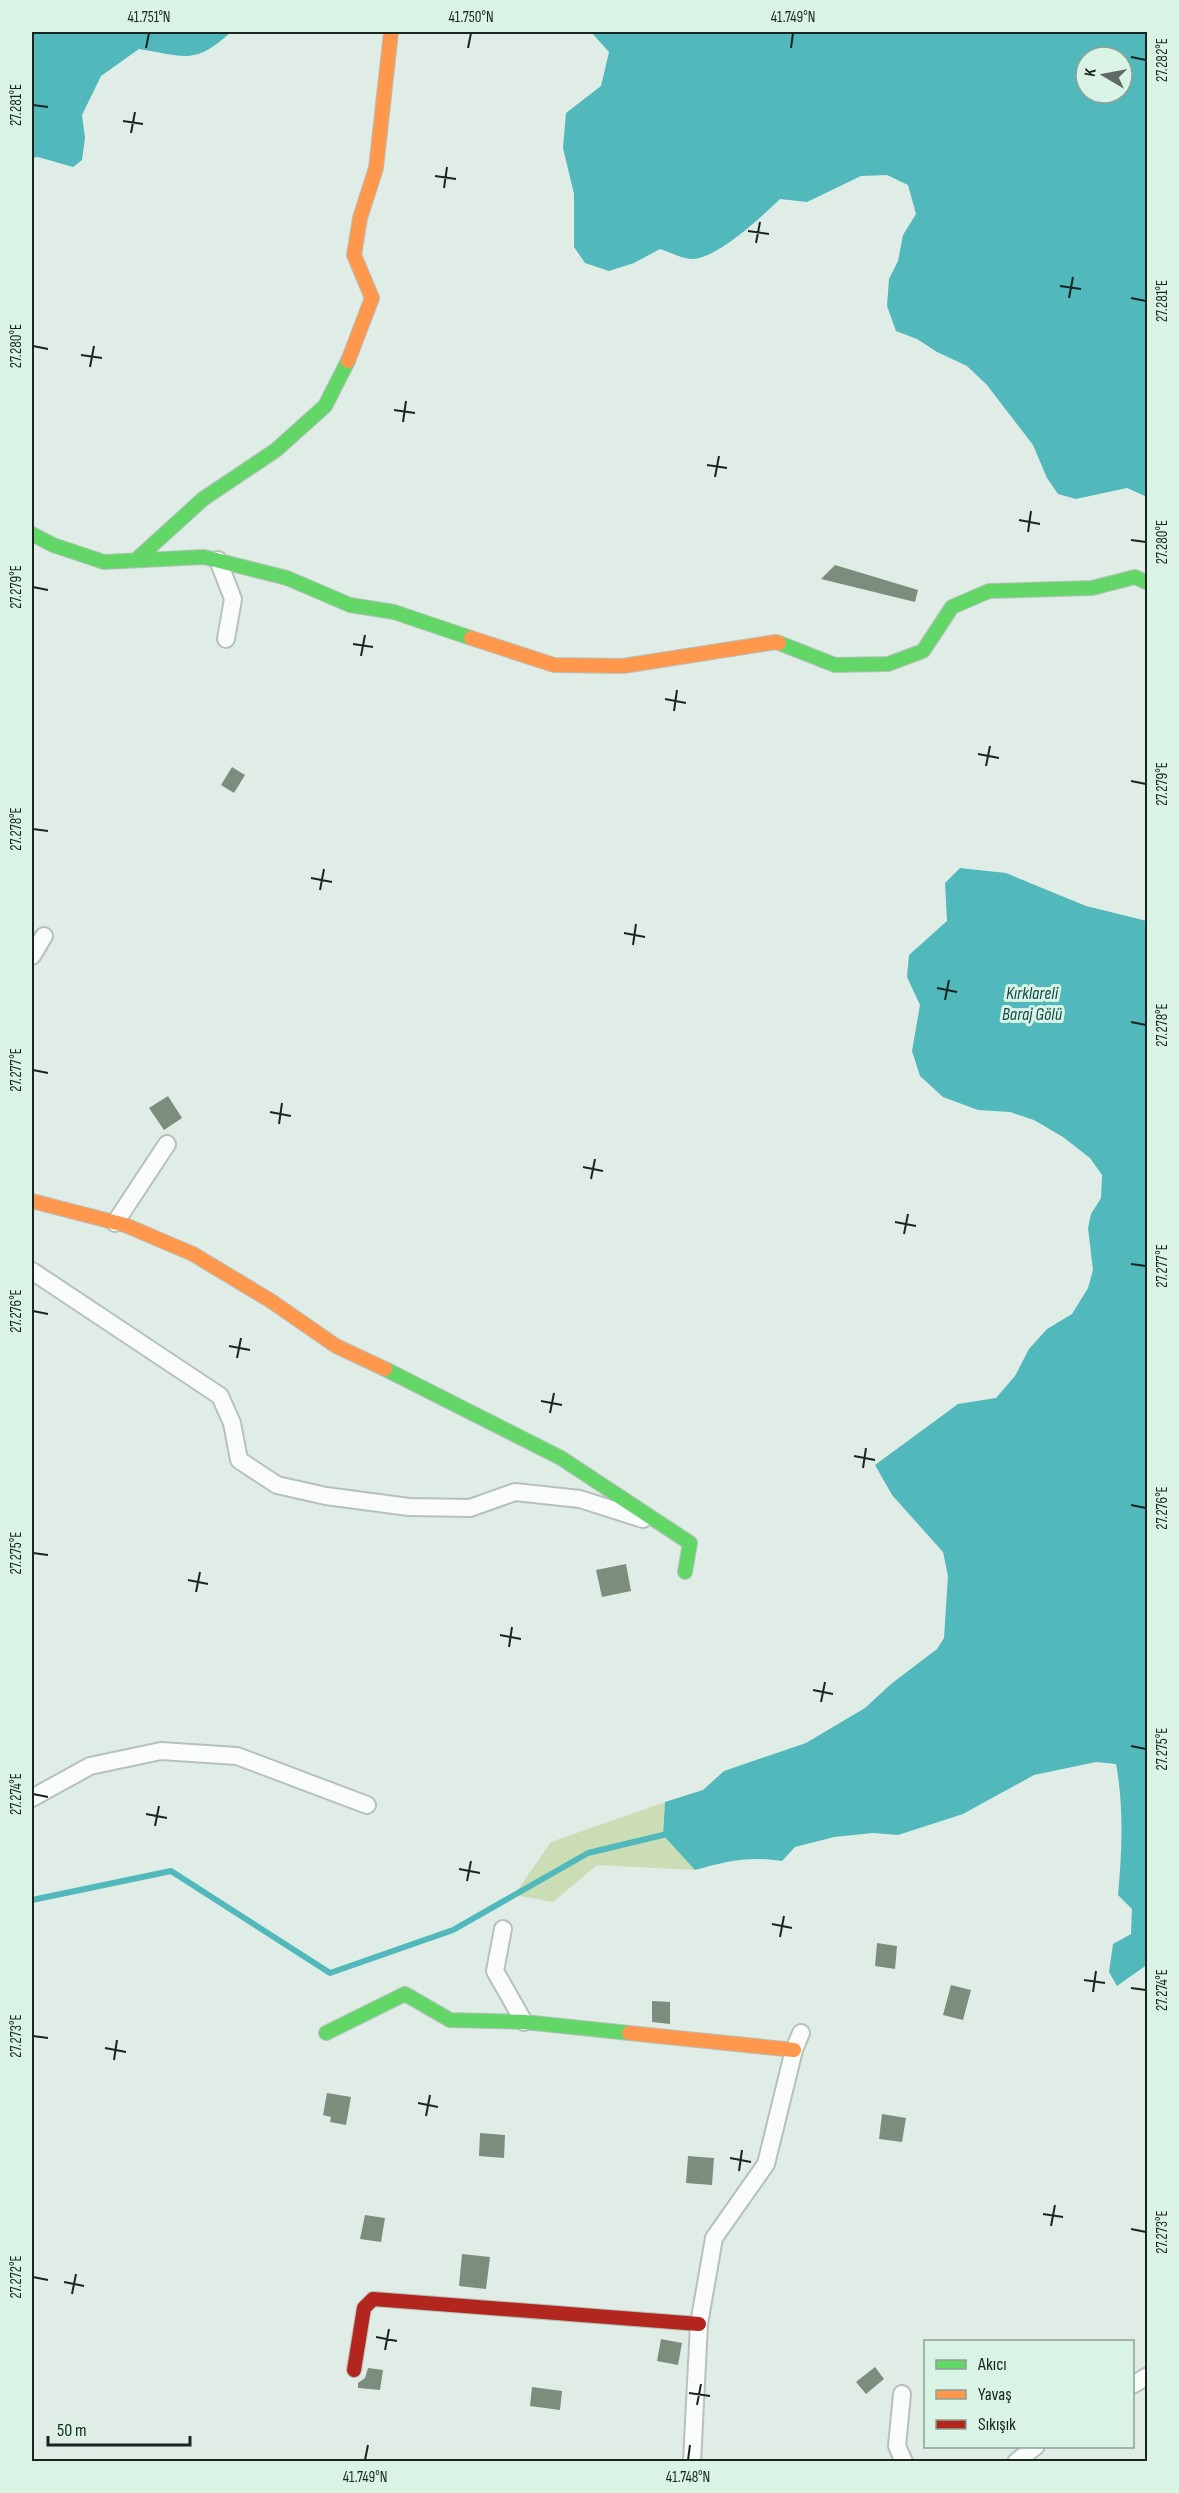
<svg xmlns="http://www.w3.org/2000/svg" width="1179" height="2493" viewBox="0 0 1179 2493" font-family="'Sofia Sans Condensed',sans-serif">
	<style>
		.green { fill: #cbddb4 }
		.water { fill: #51b8bb; fill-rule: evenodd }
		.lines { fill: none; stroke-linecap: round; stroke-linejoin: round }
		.stream { stroke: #51b8bb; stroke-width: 6 }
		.building { fill: #7c8d7e }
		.street-casing { stroke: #b6c1bc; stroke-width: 20 }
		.fast-casing { stroke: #b6c1bc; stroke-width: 16 }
		.slow-casing { stroke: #b6c1bc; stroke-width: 16 }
		.jam-casing { stroke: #b6c1bc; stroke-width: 16 }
		.street { stroke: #fafcfb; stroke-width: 16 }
		.fast { stroke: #63d668; stroke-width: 14 }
		.slow { stroke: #ff974d; stroke-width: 14 }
		.jam { stroke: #b3261e; stroke-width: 14 }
		.ticks { fill: none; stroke: #1b2520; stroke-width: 2 }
		.labels { text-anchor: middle; stroke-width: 6; stroke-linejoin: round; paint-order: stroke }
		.water-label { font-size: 18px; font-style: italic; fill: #14494d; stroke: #d9f3e5 }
		.neatline { fill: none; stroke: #1b2520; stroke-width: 2 }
		.ticks-label { font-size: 15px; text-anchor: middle; fill: #1b2520 }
	</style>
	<rect width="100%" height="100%" fill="#dfede6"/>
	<!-- green -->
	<path class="green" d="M665,1802L663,1835L695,1870L597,1865L553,1902L514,1895L551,1842Z"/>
	<!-- water -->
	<path class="water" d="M32,32H231C194,66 184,56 139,49L101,76L82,115L85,138L82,160L73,167L38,157L32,158Z
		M591,32H1147V497L1127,488L1076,499L1058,494L1047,478L1033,445L987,385L967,366L937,352L917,339L896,331L887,306L889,279L898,261L903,235L916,214L908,185L887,175L861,176L807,202L780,199C762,216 716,260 691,259C681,258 669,252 660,249L634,263L609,271L585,263L574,247V194L563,148L566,113L601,86L609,52ZM1086,57H1122V93H1086Z
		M960,868L1006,873L1086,906L1147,921L1148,1964L1117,1986L1109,1972L1113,1944L1131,1934L1132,1909L1118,1895C1122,1851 1124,1807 1116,1764L1096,1762L1034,1775L963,1814L898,1835L873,1833L834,1837L795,1847L782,1861C749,1856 727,1861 695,1870L663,1835L665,1802L703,1790L724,1771L806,1743L865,1708L891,1684L937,1649L944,1638L948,1576L943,1552L892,1495L875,1465L958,1404L996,1398L1015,1376L1029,1349L1047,1329L1072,1314L1088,1288L1093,1270L1088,1228L1091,1214L1101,1198L1102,1175L1090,1158L1063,1137L1034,1120L1010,1112L978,1110L943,1097L920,1076L912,1051L920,1005L907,977L909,955L947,921L945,883Z"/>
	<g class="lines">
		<!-- stream -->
		<path class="stream" d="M32,1900L171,1871L330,1973L453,1930L588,1853L663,1835"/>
	</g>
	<!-- building -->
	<path class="building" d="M835,565L918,590L915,602L821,579Z
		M232,767L245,775L234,793L221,785Z
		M168,1096L182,1118L164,1130L149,1108Z
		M626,1564L631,1591L602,1597L596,1570Z
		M877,1943L897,1946L895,1969L875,1966Z
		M951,1985L971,1990L963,2020L943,2015Z
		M652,2001L670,2002V2024L652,2022Z
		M327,2093L351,2097L346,2125L330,2122L331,2117L323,2115Z
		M882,2114L906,2118L902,2142L879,2139Z
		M480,2133L505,2135L504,2158L479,2156Z
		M688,2156L714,2158L712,2185L686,2183Z
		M365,2215L385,2218L381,2242L360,2239Z
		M462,2254L490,2257L486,2289L459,2286Z
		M661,2339L682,2343L678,2365L657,2361Z
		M875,2367L884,2379L866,2394L856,2382Z
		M368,2368L383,2370L380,2390L358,2388V2383L365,2378Z
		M532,2387L562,2391L560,2410L530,2406Z"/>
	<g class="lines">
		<defs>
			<path id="street" d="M218,560L233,599L226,639
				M32,956L44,936
				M115,1223L167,1144
				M32,1271L220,1396L232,1423L239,1460L277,1485L326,1496L409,1507L470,1508L515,1492L580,1499L643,1519
				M32,1798L90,1766L161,1751L237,1756L367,1805
				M503,1929L495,1971L524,2022
				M1132,2385L1148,2376
				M902,2394L897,2446L904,2462
				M692,2462L699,2324L714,2238L766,2164L794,2050L801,2033
				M1016,2462L1036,2446"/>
			<path id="fast" d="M32,534L53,545L104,562L204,557L287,578L350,605L394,612L471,638
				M136,560L203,499L276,450L325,406L348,361
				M779,643L835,665L888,664L923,651L952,607L989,591L1092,588L1135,577L1148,583
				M385,1369L561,1458L690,1543L685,1572
				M326,2033L405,1994L450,2020L524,2022L629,2033"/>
			<path id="slow" d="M348,361L372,298L354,255L360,218L376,168L391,32
				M471,638L554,665L623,666L776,642L779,643
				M32,1201L125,1225L193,1254L271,1301L336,1346L385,1369
				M629,2033L794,2050"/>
			<path id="jam" d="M354,2370L364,2308L373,2299L699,2324"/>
		</defs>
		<!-- street casing -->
		<use href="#street" class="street-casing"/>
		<!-- fast casing -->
		<use href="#fast" class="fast-casing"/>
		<!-- slow casing -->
		<use href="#slow" class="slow-casing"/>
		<!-- jam casing -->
		<use href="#jam" class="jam-casing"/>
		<!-- street -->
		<use href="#street" class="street"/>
		<!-- fast -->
		<use href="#fast" class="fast"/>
		<!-- slow -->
		<use href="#slow" class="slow"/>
		<!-- jam -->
		<use href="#jam" class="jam"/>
	</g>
	<!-- ticks -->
	<path class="ticks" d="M146,48L149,33M468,48L471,33M791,48L793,33M1131,57L1146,60M33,105L48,107M123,121L143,124M131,133L135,112M435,176L456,179M444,188L447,167M748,231L769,234M756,243L760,222M1060,286L1081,289M1069,298L1073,277M1131,298L1146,301M33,346L48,349M81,355L102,358M90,367L94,346M394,410L415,413M403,422L406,401M707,465L727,468M715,477L719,456M1019,520L1040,524M1028,532L1031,511M1131,540L1146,542M33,587L48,590M353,644L373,647M361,656L365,635M665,699L686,703M674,711L677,690M978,754L999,758M986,766L990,746M1131,781L1146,784M33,829L48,831M311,878L332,882M320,890L324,869M624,933L645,937M633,945L636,924M937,988L957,992M945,1000L949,980M1131,1022L1146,1025M33,1070L48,1073M270,1112L291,1116M279,1124L282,1103M583,1167L603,1171M591,1179L595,1159M895,1222L916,1226M904,1234L908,1214M1131,1264L1146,1266M33,1311L48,1314M229,1346L250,1350M237,1358L241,1338M541,1401L562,1405M550,1413L554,1393M854,1456L875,1460M863,1468L866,1448M1131,1505L1146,1508M33,1553L48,1555M188,1580L208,1584M196,1592L200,1572M500,1635L521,1639M509,1647L512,1627M813,1690L833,1694M821,1702L825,1682M1131,1746L1146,1749M33,1794L48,1797M146,1814L167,1818M155,1826L159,1806M459,1869L480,1873M467,1881L471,1861M772,1924L792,1928M780,1937L784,1916M1084,1980L1105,1983M1131,1988L1146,1990M1093,1992L1096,1971M33,2036L48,2038M105,2048L126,2052M114,2060L117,2040M418,2103L438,2107M426,2116L430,2095M730,2158L751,2162M739,2171L742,2150M1043,2214L1063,2217M1051,2226L1055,2205M1131,2229L1146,2232M33,2277L48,2280M64,2282L84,2286M72,2294L76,2274M376,2337L397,2341M385,2350L389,2329M689,2393L710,2396M697,2405L701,2384M365,2460L368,2445M688,2460L690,2445"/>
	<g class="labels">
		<!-- water labels -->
		<g class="water-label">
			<text x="1032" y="999">Kırklareli<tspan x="1032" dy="21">Baraj Gölü</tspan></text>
		</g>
	</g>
	<!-- border -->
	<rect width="1179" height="2493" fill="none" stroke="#d9f3e5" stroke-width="66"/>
	<!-- legend -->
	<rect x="924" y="2340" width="210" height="108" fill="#d9f3e5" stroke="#8da196" stroke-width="1.5"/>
	<rect x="936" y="2360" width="30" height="9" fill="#63d668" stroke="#8da196" stroke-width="1.5"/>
	<text x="978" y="2370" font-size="18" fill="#1b2520">Akıcı</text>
	<rect x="936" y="2390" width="30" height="9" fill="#ff974d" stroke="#8da196" stroke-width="1.5"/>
	<text x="978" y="2400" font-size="18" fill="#1b2520">Yavaş</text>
	<rect x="936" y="2420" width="30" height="9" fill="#b3261e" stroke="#8da196" stroke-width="1.5"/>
	<text x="978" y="2430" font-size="18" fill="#1b2520">Sıkışık</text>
	<!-- north arrow -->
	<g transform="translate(1104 75) rotate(280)"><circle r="28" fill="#d9f3e5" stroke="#8da196" stroke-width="1.5"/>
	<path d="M0-4.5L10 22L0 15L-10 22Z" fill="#606b65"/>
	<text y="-9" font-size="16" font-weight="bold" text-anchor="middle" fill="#1b2520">K</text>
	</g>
	<!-- scale -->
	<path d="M48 2436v9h142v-9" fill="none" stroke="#1b2520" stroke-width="3"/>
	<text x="57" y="2436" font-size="18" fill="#1b2520" stroke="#d9f3e5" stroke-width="4.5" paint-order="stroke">50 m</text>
	<rect x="33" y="33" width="1113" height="2427" class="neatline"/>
	<g class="ticks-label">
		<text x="149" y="22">41.751°N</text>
		<text x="471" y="22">41.750°N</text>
		<text x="793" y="22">41.749°N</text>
		<text transform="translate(1162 60) rotate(-90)" y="5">27.282°E</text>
		<text transform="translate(16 105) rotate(-90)" y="5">27.281°E</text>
		<text transform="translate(1162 301) rotate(-90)" y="5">27.281°E</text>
		<text transform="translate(16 346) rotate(-90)" y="5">27.280°E</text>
		<text transform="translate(1162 542) rotate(-90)" y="5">27.280°E</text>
		<text transform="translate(16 587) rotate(-90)" y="5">27.279°E</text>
		<text transform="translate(1162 784) rotate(-90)" y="5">27.279°E</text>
		<text transform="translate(16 829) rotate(-90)" y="5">27.278°E</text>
		<text transform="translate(1162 1025) rotate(-90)" y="5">27.278°E</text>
		<text transform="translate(16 1070) rotate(-90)" y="5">27.277°E</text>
		<text transform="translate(1162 1266) rotate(-90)" y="5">27.277°E</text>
		<text transform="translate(16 1311) rotate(-90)" y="5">27.276°E</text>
		<text transform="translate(1162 1508) rotate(-90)" y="5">27.276°E</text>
		<text transform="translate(16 1553) rotate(-90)" y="5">27.275°E</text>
		<text transform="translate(1162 1749) rotate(-90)" y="5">27.275°E</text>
		<text transform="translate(16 1794) rotate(-90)" y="5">27.274°E</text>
		<text transform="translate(1162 1990) rotate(-90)" y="5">27.274°E</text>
		<text transform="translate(16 2036) rotate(-90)" y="5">27.273°E</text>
		<text transform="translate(1162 2232) rotate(-90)" y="5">27.273°E</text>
		<text transform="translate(16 2277) rotate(-90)" y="5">27.272°E</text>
		<text x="365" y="2482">41.749°N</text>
		<text x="688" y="2482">41.748°N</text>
	</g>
</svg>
